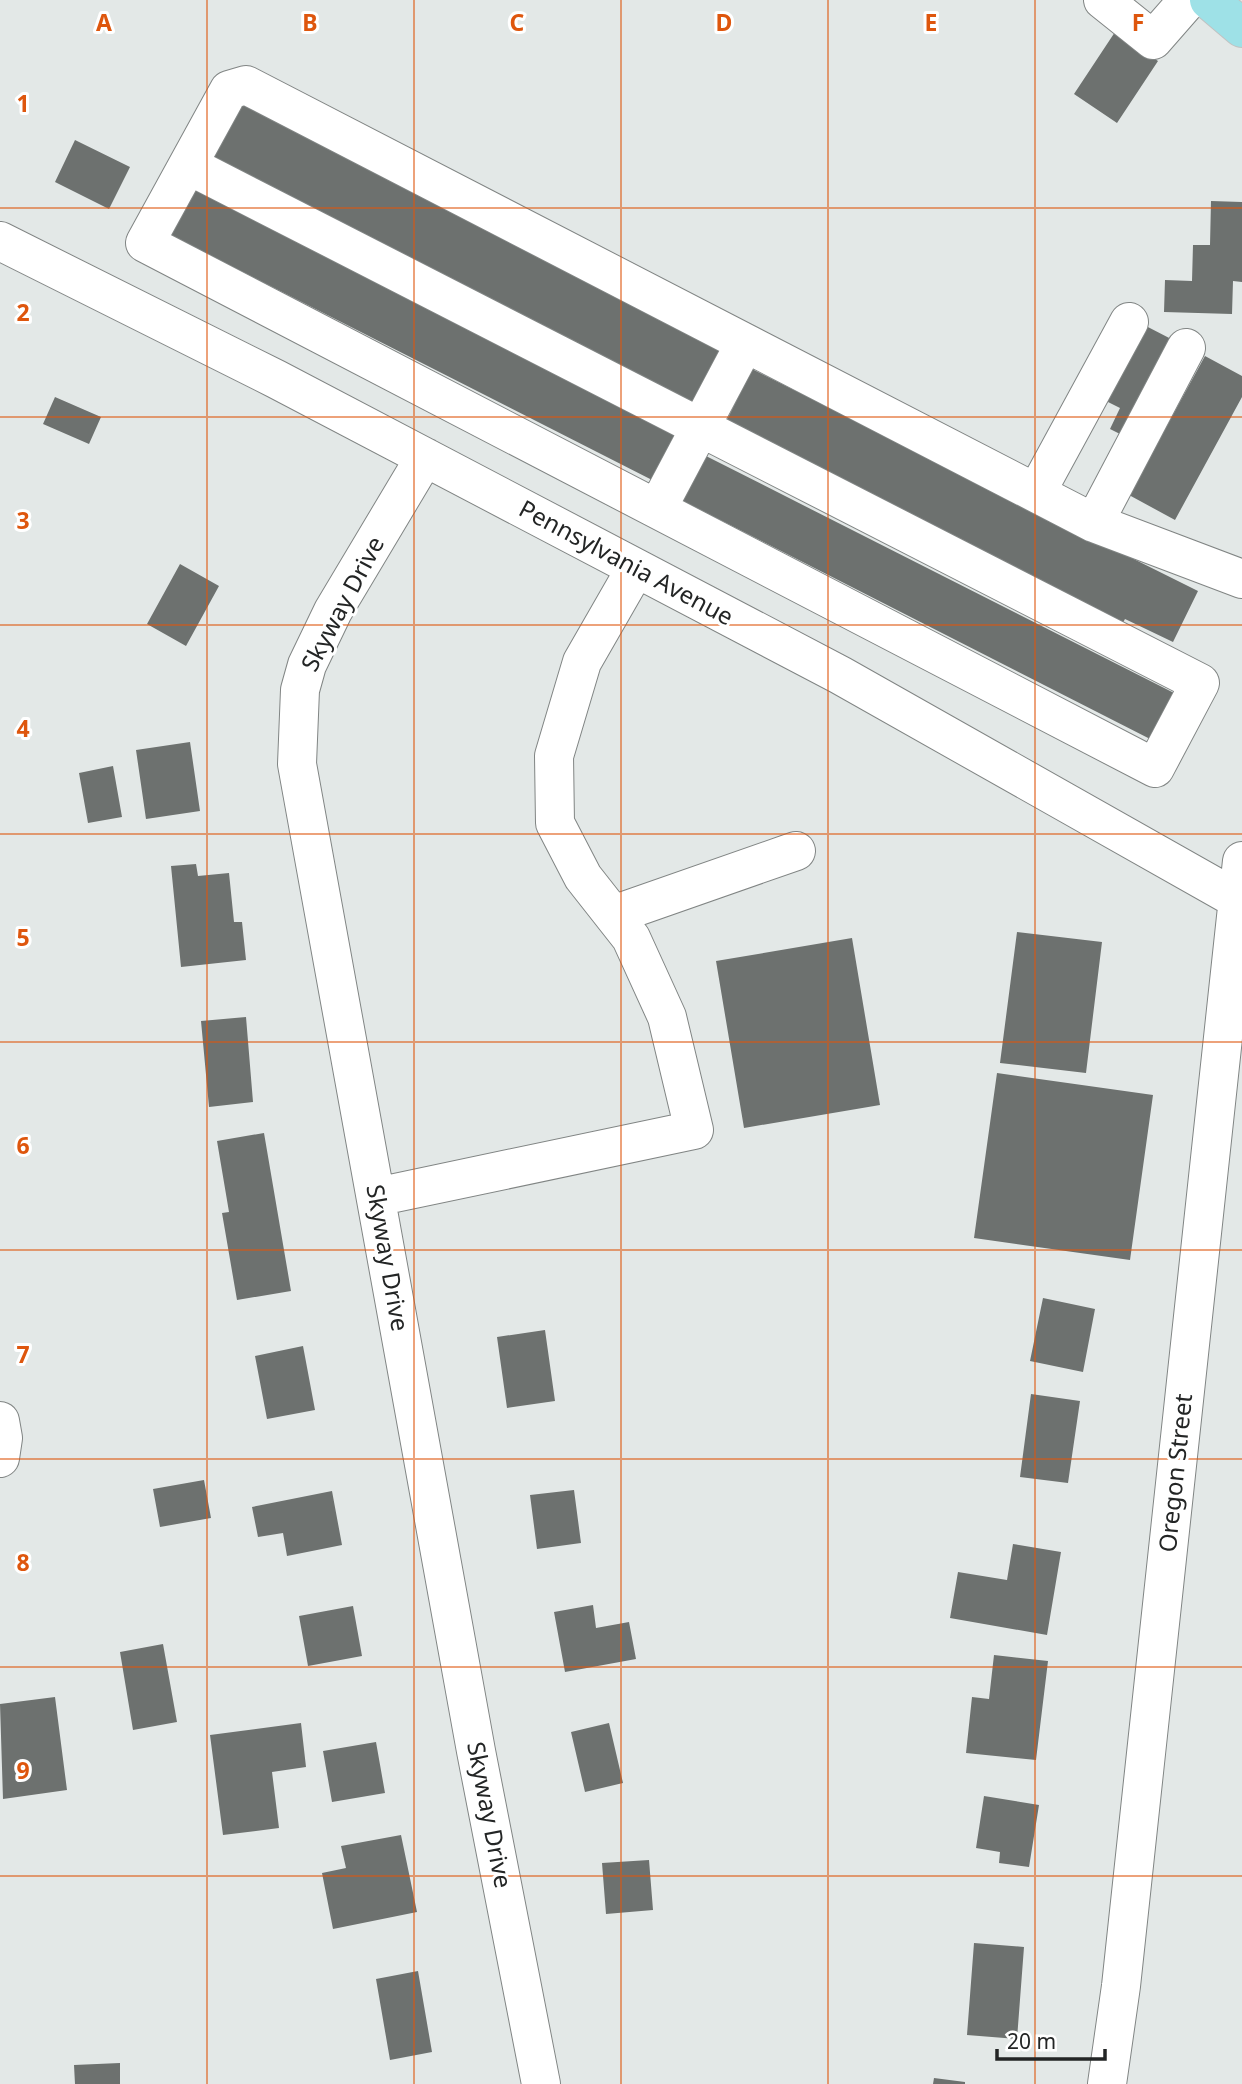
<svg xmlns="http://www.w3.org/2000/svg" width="1242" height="2084" viewBox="0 0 1242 2084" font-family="'Noto Sans',sans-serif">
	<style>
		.building { fill: #6d716f }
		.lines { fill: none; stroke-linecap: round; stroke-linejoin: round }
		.minor-casing { stroke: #818584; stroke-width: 40 }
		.major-casing { stroke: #c1c2c2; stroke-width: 40 }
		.minor { stroke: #fff; stroke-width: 38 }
		.major { stroke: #9ee1e7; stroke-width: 38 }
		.grid { fill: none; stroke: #de560d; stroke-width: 2; stroke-opacity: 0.55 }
		.labels { text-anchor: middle; stroke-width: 6; stroke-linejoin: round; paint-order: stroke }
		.street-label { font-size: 24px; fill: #232525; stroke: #fff }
		.grid-label { font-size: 23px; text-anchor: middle; font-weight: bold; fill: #de560d; stroke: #fff; stroke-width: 6; stroke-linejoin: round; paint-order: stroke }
	</style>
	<rect width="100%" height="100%" fill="#e3e8e7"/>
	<!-- building -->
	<path class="building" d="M1115,32L1158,61L1117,123L1074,94Z
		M239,100L725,348L694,408L208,161Z
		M75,140L130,167L109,209L55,182Z
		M193,189L679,436L656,482L170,235Z
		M1211,201L1242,202V282L1233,281L1232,314L1164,312L1165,280L1192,281L1193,245H1210Z
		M1144,325L1175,341L1126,437L1110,429L1120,408L1106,401Z
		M1205,356L1242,376V397L1175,520L1129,495Z
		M752,369L1198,591L1173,642L1125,619L1120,628L722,430Z
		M55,397L101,417L89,444L43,424Z
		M706,456L1178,695L1154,741L683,501Z
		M180,564L219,586L186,646L147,624Z
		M190,742L200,811L146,819L136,750Z
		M113,766L122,817L88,823L79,773Z
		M196,864L198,876L229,873L234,922H242L246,960L181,967L171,866Z
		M1017,932L1102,942L1086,1073L1000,1063Z
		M852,938L880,1105L744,1128L716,961Z
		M246,1017L253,1102L209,1107L201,1021Z
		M997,1073L1153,1095L1130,1260L974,1238Z
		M264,1133L291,1291L237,1300L222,1213L229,1212L217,1141Z
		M1043,1298L1095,1309L1083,1372L1030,1361Z
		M545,1330L555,1401L507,1408L497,1337Z
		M303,1346L315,1410L267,1419L255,1356Z
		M1031,1394L1080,1401L1068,1483L1020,1477Z
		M204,1480L211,1518L160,1527L153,1489Z
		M574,1490L581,1543L537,1549L530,1495Z
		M332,1491L342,1545L287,1556L283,1533L258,1537L252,1507Z
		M1013,1544L1061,1552L1047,1635L950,1618L958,1572L1007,1580Z
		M593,1605L596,1628L629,1622L636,1659L565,1672L554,1612Z
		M353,1606L362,1656L308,1666L299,1616Z
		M163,1644L177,1722L133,1730L120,1652Z
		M994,1655L1048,1661L1036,1760L966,1753L972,1697L989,1699Z
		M55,1697L67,1790L3,1799L0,1704Z
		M301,1723L306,1767L272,1772L279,1828L223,1835L210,1735Z
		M609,1723L623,1783L585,1792L571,1732Z
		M376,1742L385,1793L332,1802L323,1751Z
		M984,1796L1039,1805L1029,1867L999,1863L1000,1852L976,1848Z
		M401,1835L417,1912L333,1929L322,1873L346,1868L341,1846Z
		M649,1860L653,1910L606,1914L602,1863Z
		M974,1943L1024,1947L1017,2039L967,2035Z
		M418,1971L432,2052L390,2060L376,1979Z
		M120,2063V2084H75L74,2065Z
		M934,2078L965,2082V2084H933Z"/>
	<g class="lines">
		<defs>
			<path id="minor" d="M1103,0L1153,40L1188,0
				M188,165L1200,683L1155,768L145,243L229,90L246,85L1094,523L1242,579
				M0,241L276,379L840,675L1242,902
				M425,457L333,611L307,665L300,690L297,764L476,1751L541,2084
				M1036,493L1129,322
				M657,509L745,343
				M1094,523L1186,348
				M613,915L796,851
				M376,1197L694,1130L667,1017L631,938L583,877L555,823L554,756L582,662L636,568
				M0,1421L3,1438L0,1458
				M1107,2084L1121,1986L1242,861"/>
			<path id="major" d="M1209,0L1242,28"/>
		</defs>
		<!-- minor casing -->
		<use href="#minor" class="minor-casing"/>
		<!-- major casing -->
		<use href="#major" class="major-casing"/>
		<!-- minor -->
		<use href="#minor" class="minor"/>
		<!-- major -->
		<use href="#major" class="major"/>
	</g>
	<!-- grid -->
	<path class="grid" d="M207,0V2084M414,0V2084M621,0V2084M828,0V2084M1035,0V2084M0,208H1242M0,417H1242M0,625H1242M0,834H1242M0,1042H1242M0,1250H1242M0,1459H1242M0,1667H1242M0,1876H1242"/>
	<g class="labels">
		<!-- street labels -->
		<g class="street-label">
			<text transform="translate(626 563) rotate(28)" y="8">Pennsylvania Avenue</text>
			<text transform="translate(343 604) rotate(-62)" y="8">Skyway Drive</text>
			<text transform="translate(387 1258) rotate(80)" y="8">Skyway Drive</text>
			<text transform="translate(1176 1473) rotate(-84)" y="8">Oregon Street</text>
			<text transform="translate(489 1815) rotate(79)" y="8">Skyway Drive</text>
		</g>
	</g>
	<g class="grid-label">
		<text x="104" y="31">A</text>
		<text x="310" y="31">B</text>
		<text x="517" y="31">C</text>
		<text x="724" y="31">D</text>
		<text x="931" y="31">E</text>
		<text x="1138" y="31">F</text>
		<text x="23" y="112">1</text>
		<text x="23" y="321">2</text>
		<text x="23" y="529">3</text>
		<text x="23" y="737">4</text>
		<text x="23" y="946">5</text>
		<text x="23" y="1154">6</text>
		<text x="23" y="1363">7</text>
		<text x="23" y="1571">8</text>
		<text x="23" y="1779">9</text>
	</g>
	<!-- scale -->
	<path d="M997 2049v10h108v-10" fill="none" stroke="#232525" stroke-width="3.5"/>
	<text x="1007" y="2049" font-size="21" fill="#232525" stroke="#ffffff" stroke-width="5" paint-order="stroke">20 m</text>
</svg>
